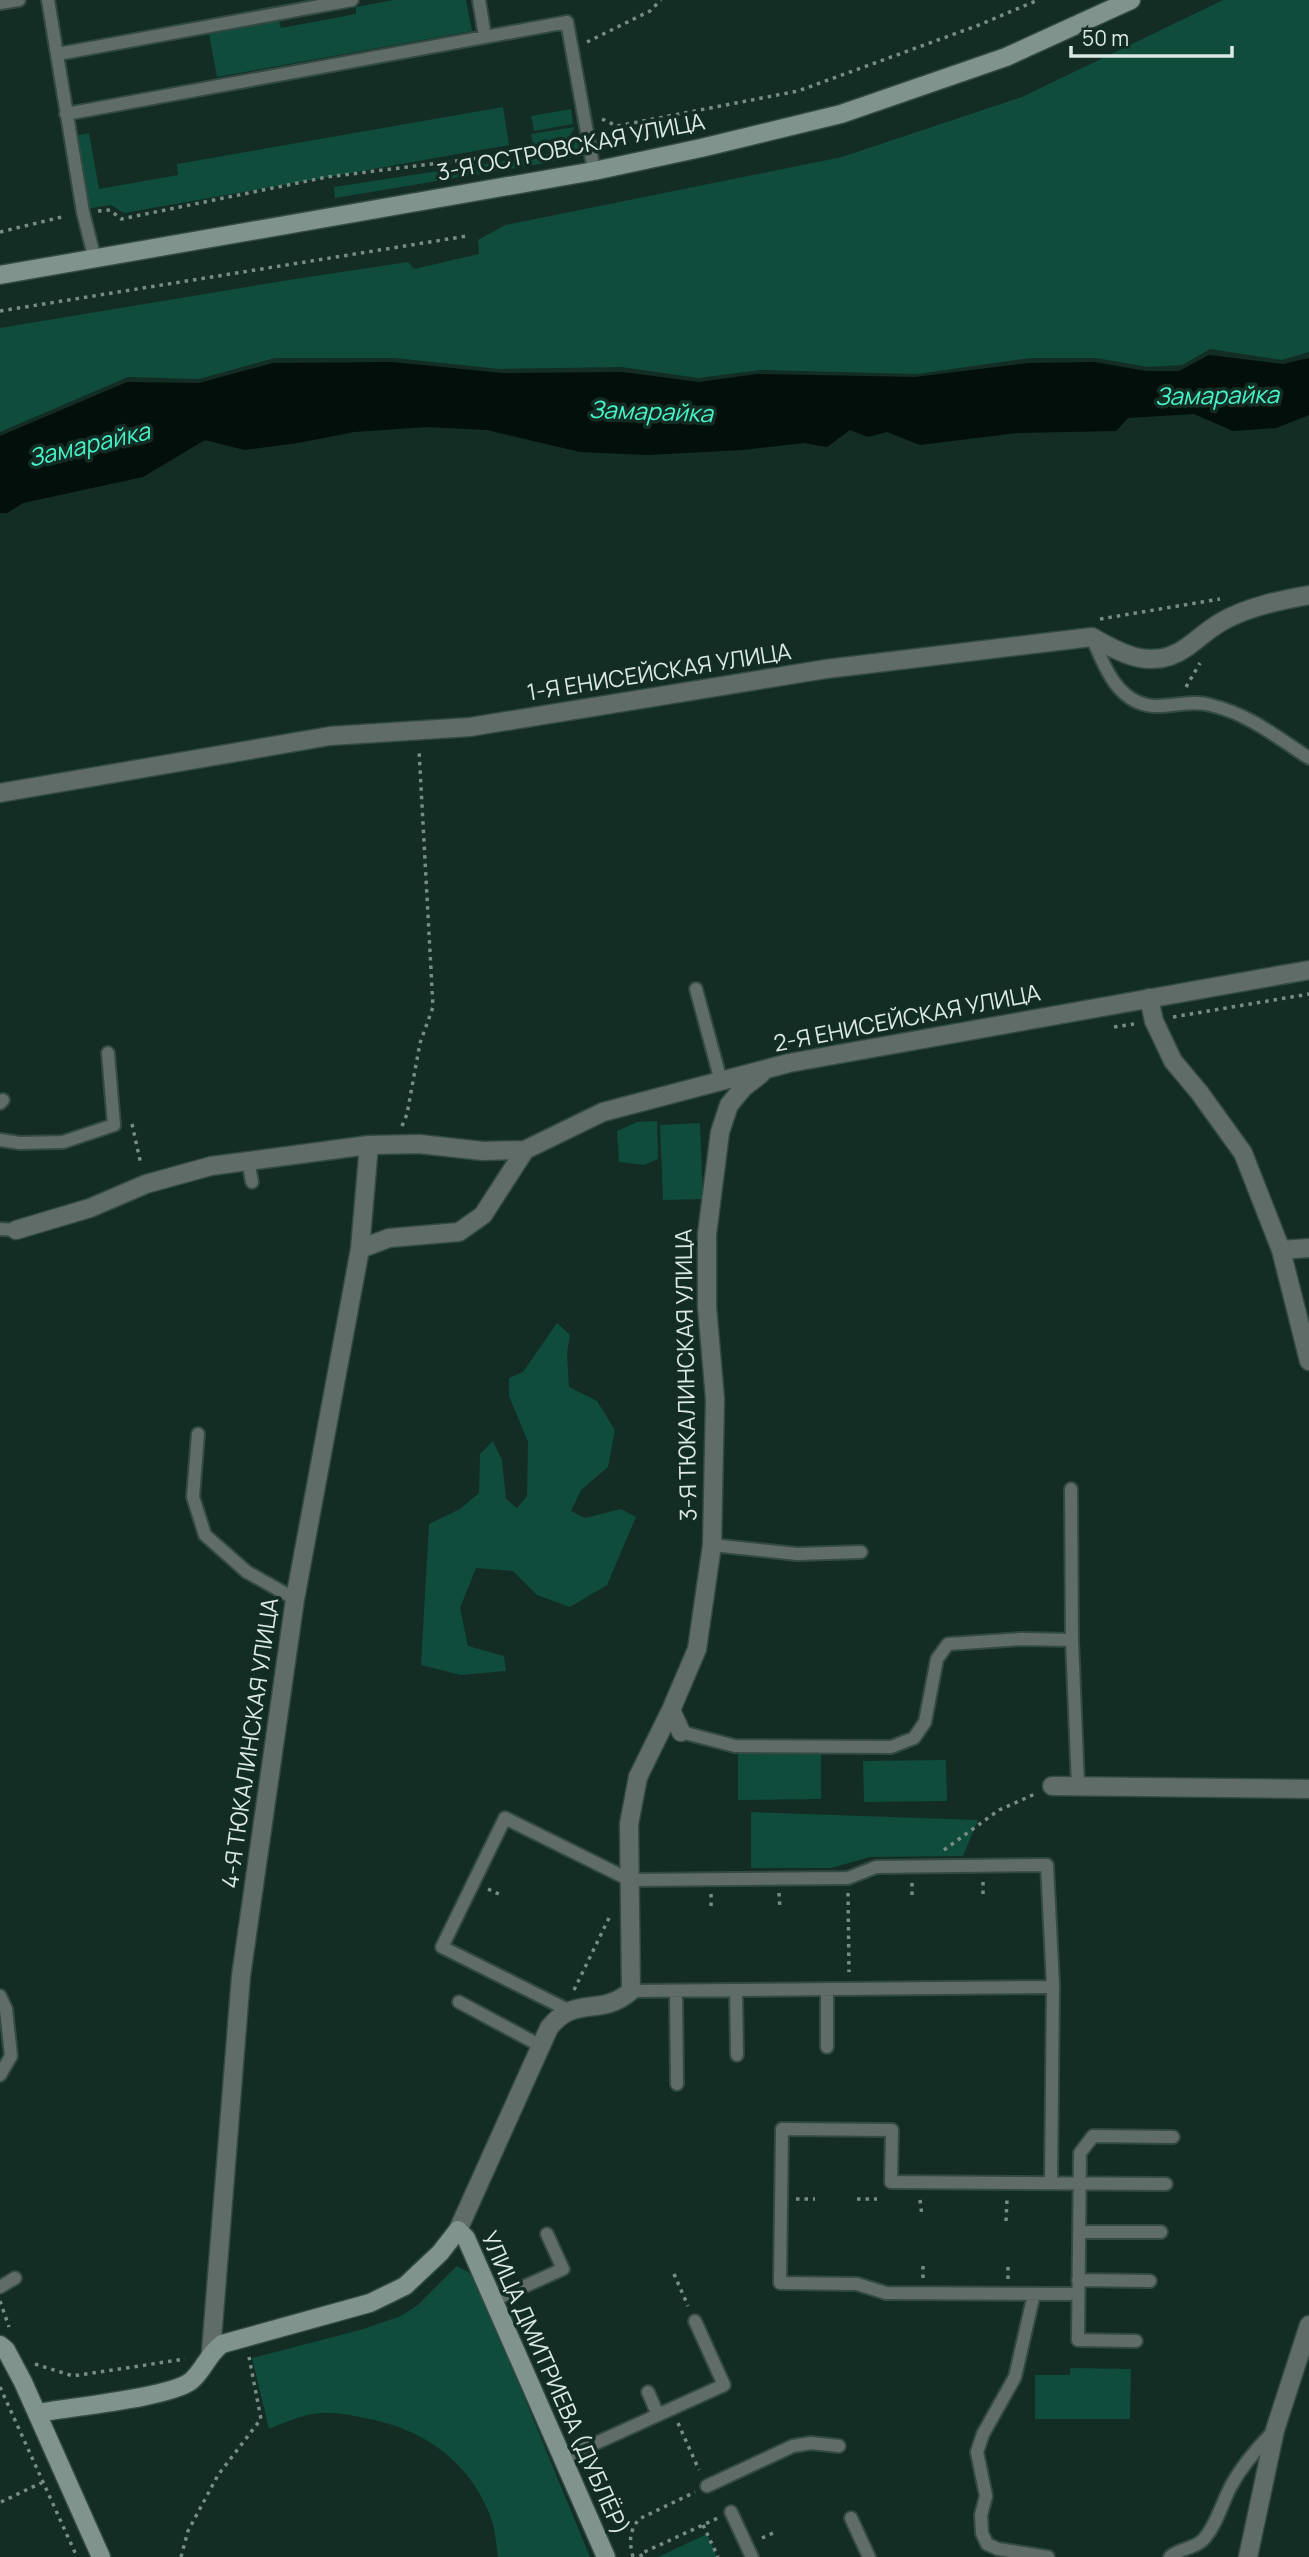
<svg xmlns="http://www.w3.org/2000/svg" width="1309" height="2557" viewBox="0 0 1309 2557" font-family="Manrope,sans-serif">
	<style>
		.green { fill: #104c3c }
		.water { fill: #020f0b }
		.lines { fill: none; stroke-linecap: round; stroke-linejoin: round }
		.service-casing { stroke: #334a43; stroke-width: 16 }
		.minor-casing { stroke: #334a43; stroke-width: 21 }
		.secondary-casing { stroke: #334a43; stroke-width: 21 }
		.path { stroke: #788c85; stroke-width: 3.5; stroke-dasharray: 3.5 5; stroke-linecap: butt }
		.service { stroke: #606c67; stroke-width: 12 }
		.minor { stroke: #606c67; stroke-width: 18 }
		.secondary { stroke: #80938c; stroke-width: 18 }
		.labels { text-anchor: middle; stroke-width: 7; stroke-linejoin: round; paint-order: stroke }
		.street-label { font-size: 23px; fill: #dae9e3; stroke: #132c24 }
		.water-label { font-size: 24px; font-style: italic; fill: #48f3c7; stroke: #132c24 }
	</style>
	<rect width="100%" height="100%" fill="#132c24"/>
	<!-- green -->
	<path class="green" d="M393,0H466L472,31L217,77L209,34L279,21L281,28L356,14V7Z
		M1223,0H1309V352L1282,360L1210,349L1182,365L1148,367L1096,358H1031L917,374L761,370L698,378L621,367L499,369L395,358H275L199,379L128,377L0,432V328L295,279L408,262L414,269L479,254L478,240L505,225L842,157L1022,97Z
		M503,107L509,145L124,213L111,205L86,209L73,136L89,133L99,189L178,175L177,164Z
		M571,109L573,124L534,131L531,116Z
		M575,127L565,143L534,149L531,134Z
		M580,134L583,143L578,155L563,160L335,198L334,187L555,153L573,146Z
		M657,1121L658,1159L644,1165L619,1162L617,1131L637,1122Z
		M700,1123L703,1199L663,1200L660,1125Z
		M557,1323L570,1335L567,1353L569,1387L597,1401L615,1430L608,1467L581,1490L571,1511L585,1518L621,1509L636,1517L607,1585L570,1607L537,1595L513,1571L476,1568L460,1608L468,1646L504,1656L506,1671L461,1675L421,1665L429,1524L460,1509L479,1493L480,1454L493,1441L502,1460L506,1499L517,1508L527,1496L528,1442L509,1396V1378L523,1372Z
		M821,1753V1799L738,1800V1754Z
		M946,1760L947,1801L864,1802L863,1761Z
		M751,1812L978,1820L963,1856L870,1857L831,1868H751Z
		M457,2266L470,2273L480,2290L590,2557H498C496,2543 495,2528 490,2515C468,2459 421,2428 364,2418C350,2415 335,2412 321,2413C303,2414 286,2422 269,2429L252,2358L360,2330L401,2316L418,2305Z
		M1070,2368L1131,2369L1130,2419H1035V2375H1070Z
		M707,2534L717,2557H658Z"/>
	<!-- water -->
	<path class="water" d="M1209,355L1283,364L1309,358V415L1276,428L1233,431L1194,414L1128,418L1116,431L1017,433L920,445L887,432L868,437L850,430L827,447L804,443L742,450L647,455L580,452L487,430L427,427L354,432L298,443L245,450L205,440L143,477L23,503L7,513H0V436L127,382L199,383L273,363L392,362L502,373L622,372L699,382L757,374L915,377L1029,363L1094,362L1146,371H1179Z"/>
	<g class="lines">
		<defs>
			<path id="service" d="M48,0L83,212L95,260
				M479,0L485,37
				M0,3L19,0
				M58,54L352,0
				M66,114L567,22L594,171
				M1092,637C1104,667 1119,706 1157,706C1174,706 1194,700 1210,705C1247,713 1278,738 1309,758
				M696,989L721,1081
				M0,1103L3,1100
				M0,1140L20,1143L63,1142L114,1125L108,1053
				M248,1161L252,1182
				M0,1229L16,1230
				M198,1434L193,1497L205,1535L247,1572L295,1599
				M1071,1489L1072,1640L1078,1786
				M712,1545L797,1554L861,1552
				M681,1732L735,1746L891,1747L914,1738L925,1722L937,1659L948,1644L1021,1639L1072,1640
				M827,1989V2047
				M736,1990L737,2055
				M631,1991L1046,1987L1053,1985
				M676,1991L677,2084
				M0,1996L6,2009L11,2056L0,2075
				M459,2002L541,2046
				M568,2010L442,1947L505,1818L630,1880L848,1878L876,1867L1047,1865L1053,1985L1051,2183
				M1079,2232H1161
				M1078,2280L1150,2281
				M0,2287L15,2278
				M1034,2294L1015,2377L983,2434L977,2452L986,2496L981,2515L982,2533L987,2544L998,2549L1048,2557
				M1078,2294L886,2293L857,2284L780,2283L782,2129L892,2130L891,2182L1166,2184
				M494,2300L563,2269L547,2234
				M1136,2341L1078,2340L1080,2153L1093,2136L1173,2137
				M648,2392L658,2415
				M563,2458L724,2385L695,2321
				M707,2486L793,2446L811,2443L839,2446
				M731,2512L752,2557
				M851,2518L869,2557
				M1170,2557C1179,2548 1195,2549 1204,2539C1217,2524 1222,2503 1231,2486C1243,2464 1258,2447 1275,2430"/>
			<path id="minor" d="M0,793L330,736L470,727L826,669L1092,637C1123,655 1154,671 1187,647C1198,639 1209,629 1221,622C1247,607 1280,600 1309,595
				M1149,998L1154,1021L1173,1061L1199,1092L1243,1153L1281,1250L1309,1361
				M16,1230L90,1208L146,1184L211,1166L369,1145L419,1144L483,1151L525,1150L603,1112L789,1063L1309,970
				M360,1249L389,1238L459,1232L483,1215L525,1150
				M1281,1250L1309,1248
				M681,1732L671,1710L697,1649L712,1545L715,1399L707,1307V1234L720,1132L729,1105L743,1088L761,1074
				M1052,1786L1309,1789
				M458,2230L549,2028C575,1994 600,2018 631,1991L629,1824L638,1777L671,1710
				M211,2352L241,1976L295,1599L360,1249L369,1145
				M1248,2557L1275,2430L1309,2325"/>
			<path id="secondary" d="M0,275L594,171L701,148L841,114L1006,57L1131,0
				M0,2345L6,2350L23,2382L101,2557
				M38,2413C69,2407 169,2398 191,2381C204,2370 208,2354 222,2344L370,2303L405,2286L440,2253L458,2230L466,2238L606,2557"/>
		</defs>
		<!-- service casing -->
		<use href="#service" class="service-casing"/>
		<!-- minor casing -->
		<use href="#minor" class="minor-casing"/>
		<!-- secondary casing -->
		<use href="#secondary" class="secondary-casing"/>
		<!-- path -->
		<path class="path" d="M587,42L650,11L661,0
			M602,119L617,126L798,91L979,25L1038,0
			M98,211L110,210L121,219L327,177L568,147L571,142
			M0,232L66,216
			M0,311L467,236
			M1100,619L1220,599
			M1186,687L1200,663
			M1173,1017L1309,994
			M1114,1027L1134,1024
			M132,1124L141,1165
			M402,1126L407,1114L420,1043L433,1007L419,750
			M944,1850L999,1810L1035,1794
			M983,1882V1896
			M912,1883V1896
			M488,1889L501,1895
			M779,1893L780,1909
			M848,1893L849,1972
			M711,1894V1910
			M574,1990L609,1918
			M796,2199H815
			M857,2199H877
			M920,2200L922,2216
			M1006,2221L1007,2200
			M674,2274L688,2306
			M923,2278V2263
			M1008,2279V2264
			M0,2301L9,2327
			M35,2364L73,2376L185,2359
			M0,2387L77,2557
			M678,2423L699,2470
			M1,2502L43,2482
			M703,2525L718,2557
			M762,2538L773,2533
			M181,2557L188,2531L218,2475L261,2419L249,2357
			M633,2557C629,2541 629,2532 639,2519L695,2492
			M642,2557L640,2554L718,2518"/>
		<!-- service -->
		<use href="#service" class="service"/>
		<!-- minor -->
		<use href="#minor" class="minor"/>
		<!-- secondary -->
		<use href="#secondary" class="secondary"/>
	</g>
	<g class="labels">
		<!-- street labels -->
		<g class="street-label">
			<text transform="translate(571 147) rotate(-11)" y="8">3-Я ОСТРОВСКАЯ УЛИЦА</text>
			<text transform="translate(659 672) rotate(-9)" y="8">1-Я ЕНИСЕЙСКАЯ УЛИЦА</text>
			<text transform="translate(907 1018) rotate(-11)" y="8">2-Я ЕНИСЕЙСКАЯ УЛИЦА</text>
			<text transform="translate(686 1375) rotate(-91)" y="8">3-Я ТЮКАЛИНСКАЯ УЛИЦА</text>
			<text transform="translate(250 1743) rotate(-82)" y="8">4-Я ТЮКАЛИНСКАЯ УЛИЦА</text>
			<text transform="translate(555 2383) rotate(66)" y="8">УЛИЦА ДМИТРИЕВА (ДУБЛЁР)</text>
		</g>
		<!-- water labels -->
		<g class="water-label">
			<text transform="translate(1217 396) rotate(-1)" y="8">Замарайка</text>
			<text transform="translate(651 412) rotate(2)" y="8">Замарайка</text>
			<text transform="translate(89 445) rotate(-13)" y="8">Замарайка</text>
		</g>
	</g>
	<!-- scale -->
	<path d="M1071 46v10h161v-10" fill="none" stroke="#dae9e3" stroke-width="3.5"/>
	<text x="1082" y="46" font-size="21" fill="#dae9e3" stroke="#132c24" stroke-width="5" paint-order="stroke">50 m</text>
</svg>
